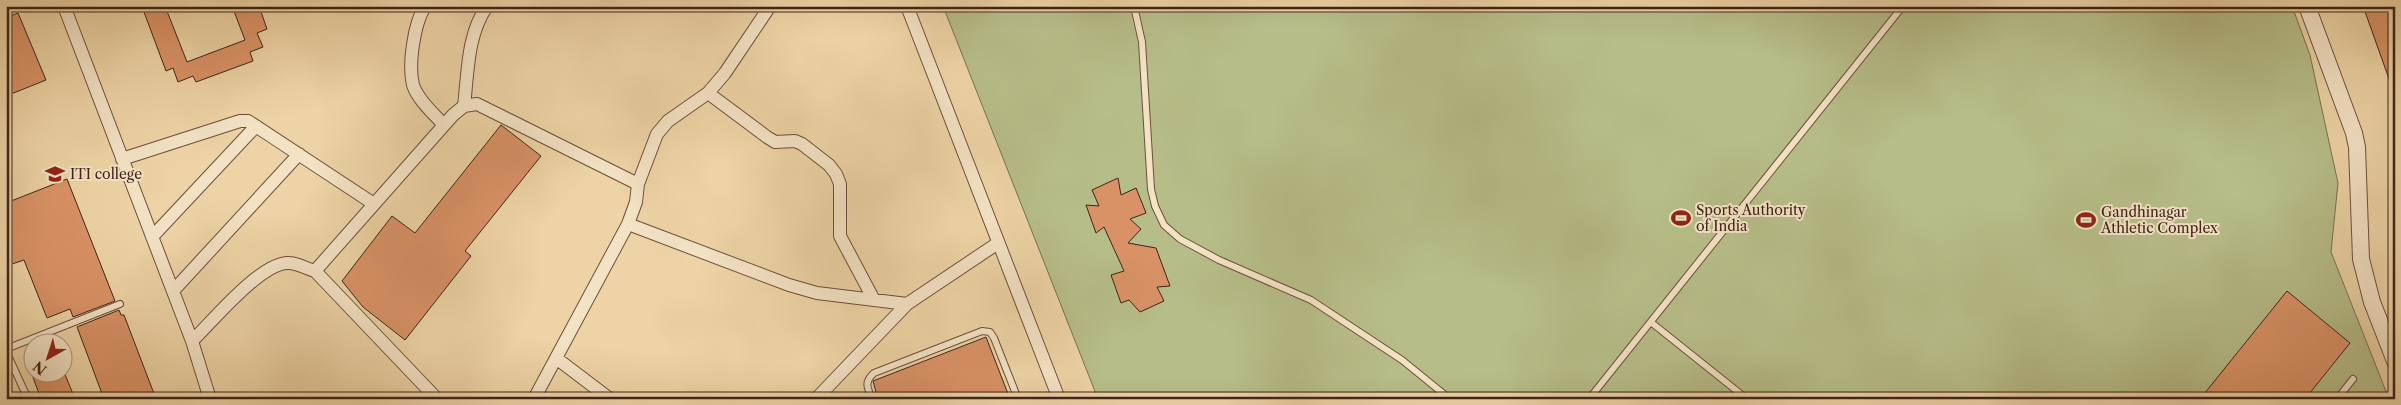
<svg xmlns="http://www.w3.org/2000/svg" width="2401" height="405" viewBox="0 0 2401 405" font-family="'Libre Caslon Text',serif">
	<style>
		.green { fill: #b6bd88; stroke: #7a7050 }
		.building { fill: #d99266; stroke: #3f2419 }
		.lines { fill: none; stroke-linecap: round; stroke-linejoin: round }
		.service-casing { stroke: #6a503c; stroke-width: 8 }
		.minor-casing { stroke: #6a503c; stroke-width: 14 }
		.tertiary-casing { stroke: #6a503c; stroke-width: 18 }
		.service { stroke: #f3e2c4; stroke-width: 6 }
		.minor { stroke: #f3e2c4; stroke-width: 12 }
		.tertiary { stroke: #f3e2c4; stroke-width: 16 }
		.labels { text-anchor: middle; stroke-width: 4; stroke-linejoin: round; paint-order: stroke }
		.poi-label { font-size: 14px; fill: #3f2419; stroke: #f3e2c4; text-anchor: start }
	</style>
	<rect width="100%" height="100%" fill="#edd3a5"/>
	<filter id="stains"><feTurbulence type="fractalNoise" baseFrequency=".004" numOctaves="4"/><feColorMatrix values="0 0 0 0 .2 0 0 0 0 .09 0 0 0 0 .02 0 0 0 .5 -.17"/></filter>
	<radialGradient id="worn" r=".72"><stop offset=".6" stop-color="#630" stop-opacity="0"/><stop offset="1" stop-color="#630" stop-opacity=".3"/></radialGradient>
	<!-- green -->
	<path class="green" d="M943,6H2292L2310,55L2338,183L2331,252L2389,399H1098Z"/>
	<!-- building -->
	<path class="building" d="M150,6H165L187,62L245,40L232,6H259L267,29L257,33L263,47L250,52L253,61L196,82L193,76L178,82L173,68L166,71L144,12L151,9Z
		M2363,6H2395V90H2393Z
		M18,13L46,80L6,96V18Z
		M501,125L541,156L465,251L471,256L405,340L363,307L342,281L392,216L415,233Z
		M1118,178L1121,195L1136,188L1146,213L1130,219L1141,229L1128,243L1156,248L1170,286L1157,287L1164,301L1140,312L1129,300L1121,303L1111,275L1124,271L1104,227L1096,233L1086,205L1099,206L1092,190Z
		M67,179L115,301L73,317L70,309L47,318L24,260L6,266V203Z
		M2287,291L2350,343L2305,399H2200Z
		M119,310L121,315H124L156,399H104L77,327Z
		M986,337L1010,399H878L873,381Z
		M31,372H64L75,399H41Z"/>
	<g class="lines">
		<defs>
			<path id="service" d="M1134,6L1142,42L1151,189L1155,206L1164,225L1180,239L1219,260L1311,300L1402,360L1450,399
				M1652,323L1747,399
				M6,349L120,304
				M6,351L28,399
				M872,399C867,387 864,382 874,373L982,331L990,332L994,338L1018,399
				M1589,399L1903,6
				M2337,399L2353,379"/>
			<path id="minor" d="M64,6L192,341L210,399
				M425,6C414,24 408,64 413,85C418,100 434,114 444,125
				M907,6L1059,399
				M708,93L767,137L775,142L795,141L802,144L829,165L836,174L840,184V236L874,300
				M464,106C468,72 467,35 487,6
				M122,159L240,121H248L374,204
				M628,224L789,285L817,293L907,304
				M152,237L256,126
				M315,271L437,399
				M173,291L299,154
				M192,341C212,322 262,261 289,263C297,263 307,269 315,271L453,115L464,106L477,104L638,184
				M556,358L610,399
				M534,399L628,224L636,202L638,184L657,134L668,121L708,93L725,73L770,6
				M816,399L907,304L998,243"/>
			<path id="tertiary" d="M2307,6L2354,133L2357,147L2361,259L2372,302L2395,361"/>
		</defs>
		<!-- service casing -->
		<use href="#service" class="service-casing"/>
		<!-- minor casing -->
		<use href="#minor" class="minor-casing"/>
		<!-- tertiary casing -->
		<use href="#tertiary" class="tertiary-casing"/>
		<!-- service -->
		<use href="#service" class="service"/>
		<!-- minor -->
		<use href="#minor" class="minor"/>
		<!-- tertiary -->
		<use href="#tertiary" class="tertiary"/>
	</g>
	<!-- icons -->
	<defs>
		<symbol id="university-bare" viewBox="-9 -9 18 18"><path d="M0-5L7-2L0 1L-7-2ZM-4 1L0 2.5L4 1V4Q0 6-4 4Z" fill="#8f2418" stroke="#f3e2c4" stroke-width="2.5" paint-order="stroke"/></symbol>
		<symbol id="stadium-bare" viewBox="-9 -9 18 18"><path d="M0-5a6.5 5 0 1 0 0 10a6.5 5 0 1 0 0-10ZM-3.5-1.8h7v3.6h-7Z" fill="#8f2418" stroke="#f3e2c4" stroke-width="2.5" paint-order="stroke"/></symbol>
	</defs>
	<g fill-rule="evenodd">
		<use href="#university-bare" x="41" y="160" width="28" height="28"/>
		<use href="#stadium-bare" x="1667" y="204" width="28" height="28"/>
		<use href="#stadium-bare" x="2072" y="206" width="28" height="28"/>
	</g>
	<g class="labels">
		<!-- poi labels -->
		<g class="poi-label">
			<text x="70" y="179">ITI college</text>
			<text x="1696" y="215">Sports Authority<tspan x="1696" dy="16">of India</tspan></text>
			<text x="2101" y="217">Gandhinagar<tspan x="2101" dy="16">Athletic Complex</tspan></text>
		</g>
	</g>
	<!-- margin -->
	<rect width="2401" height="405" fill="none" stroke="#edd3a5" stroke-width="25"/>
	<rect x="8" y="8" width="2386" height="390" fill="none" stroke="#3f2419" stroke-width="2.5"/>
	<rect x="12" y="12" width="2376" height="380" fill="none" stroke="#3f2419"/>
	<!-- north arrow -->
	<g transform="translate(48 358) rotate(219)"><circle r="24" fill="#f3e2c4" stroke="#ab9680"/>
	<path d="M0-4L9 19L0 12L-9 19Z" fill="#8f2418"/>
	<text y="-8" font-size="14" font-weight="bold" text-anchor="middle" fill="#3f2419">N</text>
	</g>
	<rect width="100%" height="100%" filter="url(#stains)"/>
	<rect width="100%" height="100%" fill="url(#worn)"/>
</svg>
